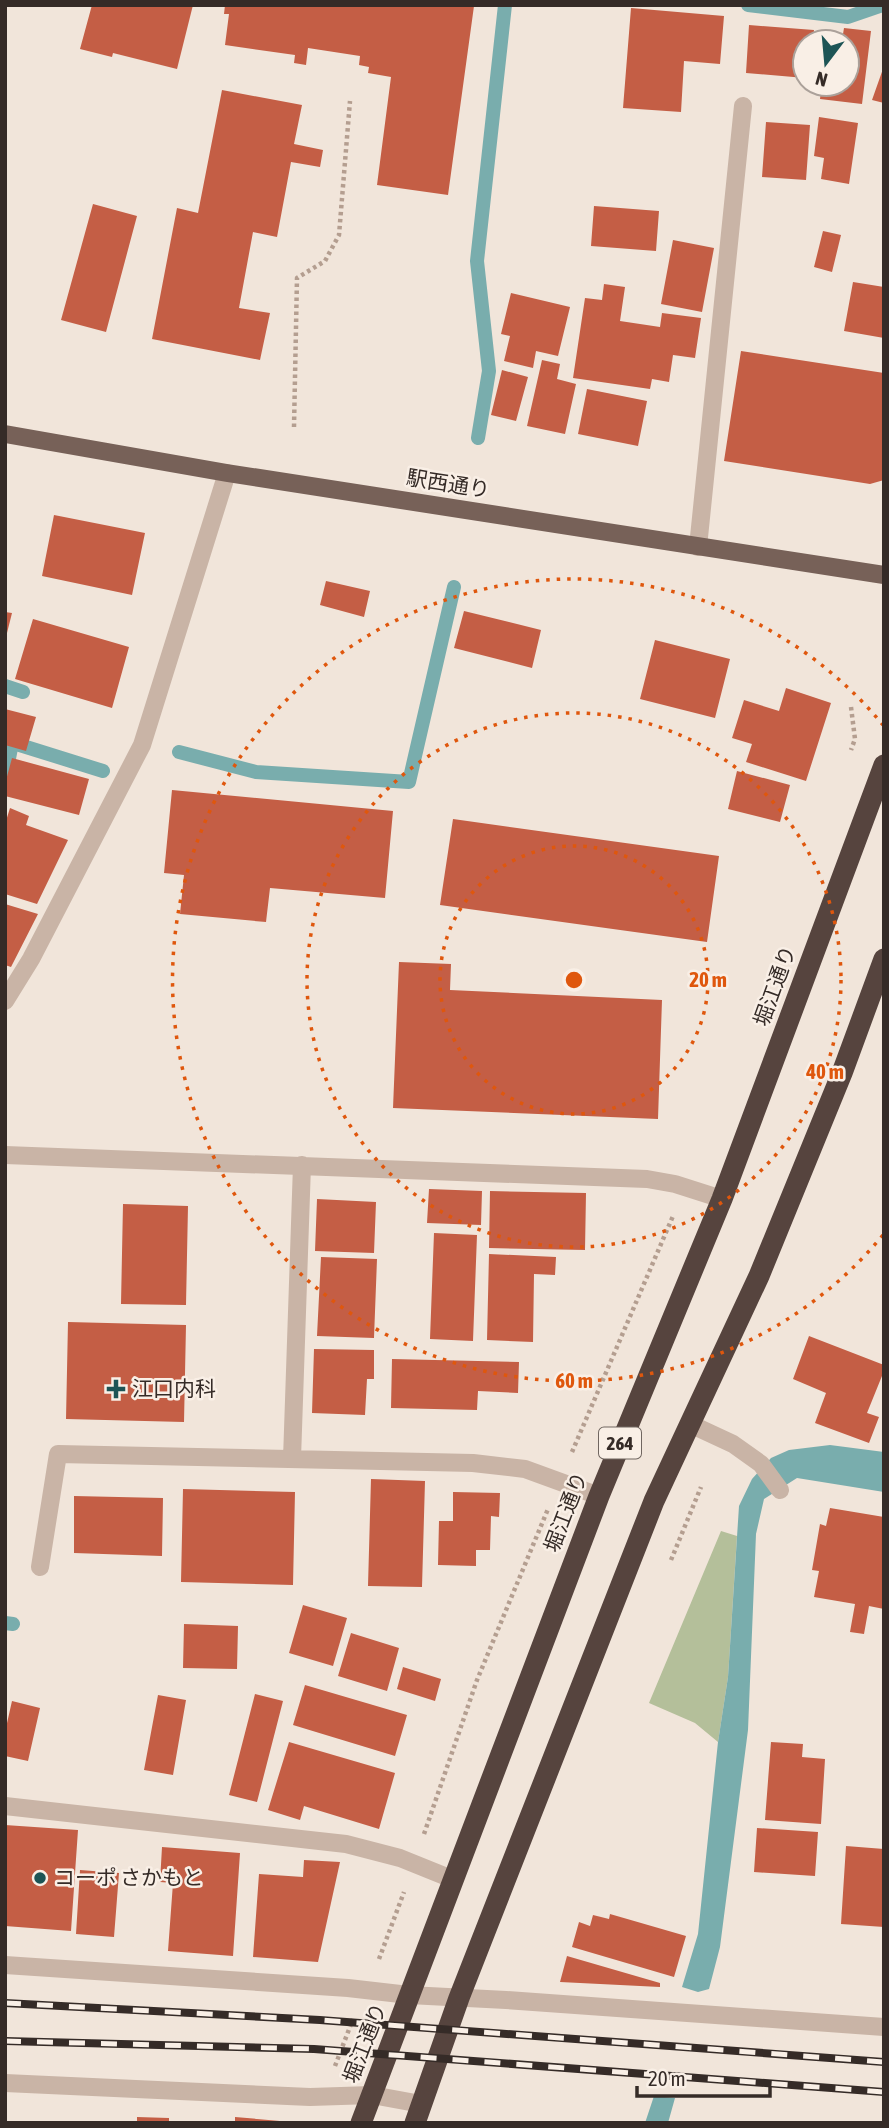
<svg xmlns="http://www.w3.org/2000/svg" width="889" height="2128" viewBox="0 0 889 2128" font-family="'Asap Condensed','Noto Sans JP',sans-serif">
	<style>
		.green { fill: #b4bf9a }
		.water { fill: #79adad }
		.lines { fill: none; stroke-linecap: round; stroke-linejoin: round }
		.stream { stroke: #79adad; stroke-width: 14 }
		.building { fill: #c45e45 }
		.path { stroke: #b49e90; stroke-width: 4.5; stroke-dasharray: 3.5 3.5; stroke-linecap: butt }
		.minor { stroke: #c9b4a6; stroke-width: 18 }
		.major { stroke: #776158; stroke-width: 18 }
		.highway { stroke: #56443e; stroke-width: 21 }
		.rail-casing { stroke: #352b27; stroke-width: 8 }
		.rail { stroke: #f9efe6; stroke-width: 5; stroke-dasharray: 16; stroke-linecap: butt }
		.ring { fill: none; stroke: #df570d; stroke-width: 3.5; stroke-dasharray: 3.5 7 }
		.poi-dot { fill: #1d5455; stroke: #f9efe6; stroke-width: 2.5 }
		.labels { text-anchor: middle; stroke-width: 5; stroke-linejoin: round; paint-order: stroke }
		.shield { fill: #f9efe6; stroke: #706660; stroke-width: 2 }
		.shield-label { font-size: 19px; font-weight: bold; fill: #352b27 }
		.street-label { font-size: 21px; fill: #352b27; stroke: #f9efe6 }
		.poi-label { font-size: 21px; fill: #352b27; stroke: #f9efe6; text-anchor: start }
		.centre { fill: #df570d; stroke: #f9efe6; stroke-width: 3.5 }
		.ring-label { font-size: 21px; text-anchor: middle; font-weight: bold; fill: #df570d; stroke: #f9efe6; stroke-width: 5; stroke-linejoin: round; paint-order: stroke }
	</style>
	<rect width="100%" height="100%" fill="#f1e5da"/>
	<!-- green -->
	<path class="green" d="M721,1531L737,1536L728,1677L718,1742L695,1723L649,1703Z"/>
	<!-- water -->
	<path class="water" d="M830,1445L884,1452V1492L797,1478L764,1499L756,1534L748,1730L720,1947L709,1989L698,1992L682,1987L698,1934L718,1742L728,1677L739,1506L752,1479L771,1458L789,1450Z
		M654,2096L675,2098L668,2123H645Z"/>
	<g class="lines">
		<!-- stream -->
		<path class="stream" d="M748,5L848,17L883,5
			M478,438L489,371L477,261L505,5
			M5,686L23,692
			M10,742L103,771
			M179,752L256,772L409,782L454,587
			M5,779L12,743
			M5,1623L13,1624"/>
	</g>
	<!-- building -->
	<path class="building" d="M92,5H193L177,69L113,53L112,57L80,49Z
		M225,5L474,6L448,195L377,185L391,77L368,73L369,67L359,65L360,56L308,48L306,65L294,63L295,55L225,45L229,14H224Z
		M631,8L724,16L720,64L684,61L681,112L623,108Z
		M749,25L814,30L813,42H805V78L746,73Z
		M844,28L871,31L862,104L820,99L822,84H847V42H828V38L842,40Z
		M884,66V103L872,100Z
		M222,90L302,105L294,144L323,150L320,167L291,162L277,237L253,232L239,308L270,313L260,360L152,339L177,208L198,213Z
		M819,117L858,123L849,184L821,179L824,158L814,156Z
		M766,122L810,125L806,180L762,177Z
		M93,204L137,216L106,332L61,320Z
		M594,206L659,211L656,251L591,246Z
		M823,231L841,235L832,272L814,267Z
		M673,240L714,248L702,312L661,304Z
		M853,282L884,287V338L844,331Z
		M604,284L625,287L620,321L660,327L662,313L701,318L695,358L673,355L669,382L652,379L650,389L573,378L585,298L602,300Z
		M511,293L570,307L558,356L536,351L533,368L504,361L510,336L501,334Z
		M741,351L884,373V480L870,484L724,461Z
		M542,360L560,364L557,379L576,384L565,434L527,426Z
		M502,370L528,377L516,421L491,415Z
		M587,389L647,401L638,446L578,434Z
		M54,515L145,533L132,595L42,576Z
		M326,581L370,591L364,617L320,605Z
		M464,611L541,630L532,668L454,648Z
		M5,612L12,613L6,637L5,636Z
		M33,619L129,647L112,708L15,679Z
		M655,640L730,659L715,718L640,699Z
		M786,688L831,703L806,781L746,762L752,744L732,738L744,700L779,711Z
		M5,709L36,717L26,751L5,745Z
		M12,758L89,779L79,815L5,796V784Z
		M737,771L790,785L780,822L728,809Z
		M172,790L393,811L385,898L270,888L266,922L180,914L184,875L164,873Z
		M10,808L29,816L26,825L68,840L37,904L5,894V874L7,867H5V824Z
		M453,819L719,856L707,942L440,905Z
		M5,904L38,914L11,967L5,965Z
		M399,962L451,964L450,990L662,1000L658,1119L393,1108Z
		M429,1189L482,1191L481,1225L427,1223Z
		M490,1191L586,1193L585,1250L489,1248Z
		M317,1199L376,1202L374,1253L315,1251Z
		M123,1204L188,1206L186,1305L121,1304Z
		M434,1233L477,1235L473,1341L430,1339Z
		M489,1254L556,1257L555,1275L534,1274L533,1342L487,1340Z
		M321,1257L377,1259L374,1338L317,1336Z
		M68,1322L186,1325L184,1422L66,1419Z
		M809,1336L884,1365V1371L867,1413L879,1417L869,1443L815,1423L826,1393L793,1379Z
		M314,1349L374,1350V1379H367L365,1415L312,1413Z
		M392,1359L519,1362L518,1393L478,1391L477,1410L391,1408Z
		M371,1479L425,1481L422,1587L368,1586Z
		M183,1489L295,1492L293,1585L181,1582Z
		M453,1492L500,1493L499,1517L491,1516L490,1550H476V1566L438,1565L439,1521H453Z
		M74,1496L163,1498L162,1556L74,1553Z
		M830,1508L884,1517V1609L869,1606L864,1634L850,1632L855,1604L814,1597L819,1571L812,1570L820,1524L826,1526Z
		M303,1605L347,1618L333,1666L289,1653Z
		M184,1624L238,1626L237,1669L183,1668Z
		M351,1633L399,1648L387,1691L338,1676Z
		M403,1667L441,1679L435,1701L397,1689Z
		M305,1685L407,1715L395,1756L293,1725Z
		M255,1694L283,1701L257,1802L229,1795Z
		M158,1695L186,1700L173,1775L144,1770Z
		M12,1701L40,1708L28,1761L5,1756V1732Z
		M289,1742L395,1773L379,1829L304,1806L300,1820L268,1810Z
		M771,1742L803,1744L802,1757L825,1759L821,1824L765,1820Z
		M5,1825L78,1830L71,1931L5,1926Z
		M757,1828L818,1832L815,1876L754,1872Z
		M846,1846L884,1849V1927L841,1924Z
		M162,1847L240,1853L233,1956L168,1951L173,1883L160,1882Z
		M304,1860L340,1862L318,1962L253,1957L259,1874L303,1877Z
		M80,1870L119,1873L114,1937L76,1934Z
		M610,1914L686,1936L674,1977L572,1947L579,1922L590,1926L593,1915L609,1919Z
		M567,1956L660,1983V1987L560,1982Z
		M137,2117L169,2118V2123H137Z
		M235,2117L280,2121V2123H235Z"/>
	<g class="lines">
		<!-- path -->
		<path class="path" d="M294,427L297,278L325,261L339,235L350,101
			M851,707L855,739L851,750
			M572,1452L673,1216
			M671,1560L701,1487
			M424,1834L477,1680L548,1509
			M379,1959L404,1892
			M335,2066L353,2019"/>
		<!-- minor -->
		<path class="minor" d="M698,547L743,106
			M5,1001L31,959L142,745L227,473
			M5,1155L647,1179L675,1184L722,1199
			M690,1424L733,1444L761,1464L780,1490
			M292,1459L302,1165
			M40,1567L58,1454L473,1463L525,1469L599,1496
			M5,1806L346,1844L400,1858L452,1879
			M5,1965L348,1988L409,1995L506,2000L884,2027
			M5,2083L310,2097L372,2095L421,2104"/>
		<!-- major -->
		<path class="major" d="M5,434L227,473L884,575"/>
		<!-- highway -->
		<path class="highway" d="M361,2123L599,1496L722,1199L884,765
			M415,2123L459,1998L654,1501L759,1276L842,1073L884,959"/>
		<defs>
			<path id="rail" d="M5,2003L320,2020L884,2062
				M5,2041L314,2049L884,2092"/>
		</defs>
		<!-- rail casing -->
		<use href="#rail" class="rail-casing"/>
		<!-- rail -->
		<use href="#rail" class="rail"/>
	</g>
	<!-- distance rings -->
	<g class="ring">
		<circle cx="574" cy="980" r="134"/>
		<circle cx="574" cy="980" r="267"/>
		<path d="M883 1235A401 401 0 1 1 883 725"/>
	</g>
	<!-- markers -->
	<g class="poi-dot">
		<path d="M112.5 1378.5h7v7h7v7h-7v7h-7v-7h-7v-7h7z"/>
		<circle cx="40" cy="1878" r="7"/>
	</g>
	<g class="labels">
		<!-- shield labels -->
		<rect class="shield" x="599" y="1427.5" width="42" height="31" rx="5"/>
		<g class="shield-label">
			<text x="620" y="1450">264</text>
		</g>
		<!-- street labels -->
		<g class="street-label">
			<text transform="translate(448 484) rotate(9)" y="7">駅西通り</text>
			<text transform="translate(775 986) rotate(-70)" y="7">堀江通り</text>
			<text transform="translate(566 1512) rotate(-69)" y="7">堀江通り</text>
			<text transform="translate(365 2043) rotate(-69)" y="7">堀江通り</text>
		</g>
		<!-- poi labels -->
		<g class="poi-label">
			<text x="132" y="1396">江口内科</text>
			<text x="54" y="1885">コーポ さかもと</text>
		</g>
	</g>
	<circle cx="574" cy="980" r="10" class="centre"/>
	<g class="ring-label">
		<text x="708" y="987">20 m</text>
		<text x="825" y="1079">40 m</text>
		<text x="574" y="1388">60 m</text>
	</g>
	<!-- border -->
	<rect width="889" height="2128" fill="none" stroke="#352b27" stroke-width="14"/>
	<!-- north arrow -->
	<g transform="translate(826 63) rotate(196)"><circle r="33" fill="#f9efe6" stroke="#aba19a" stroke-width="2"/>
	<path d="M0-5L12 26L0 18L-12 26Z" fill="#1d5455"/>
	<text y="-10" font-size="19" font-weight="bold" text-anchor="middle" fill="#352b27">N</text>
	</g>
	<!-- scale -->
	<path d="M637 2086v10h133v-10" fill="none" stroke="#352b27" stroke-width="3.5"/>
	<text x="648" y="2086" font-size="21" fill="#352b27" stroke="#f9efe6" stroke-width="5" paint-order="stroke">20 m</text>
</svg>
